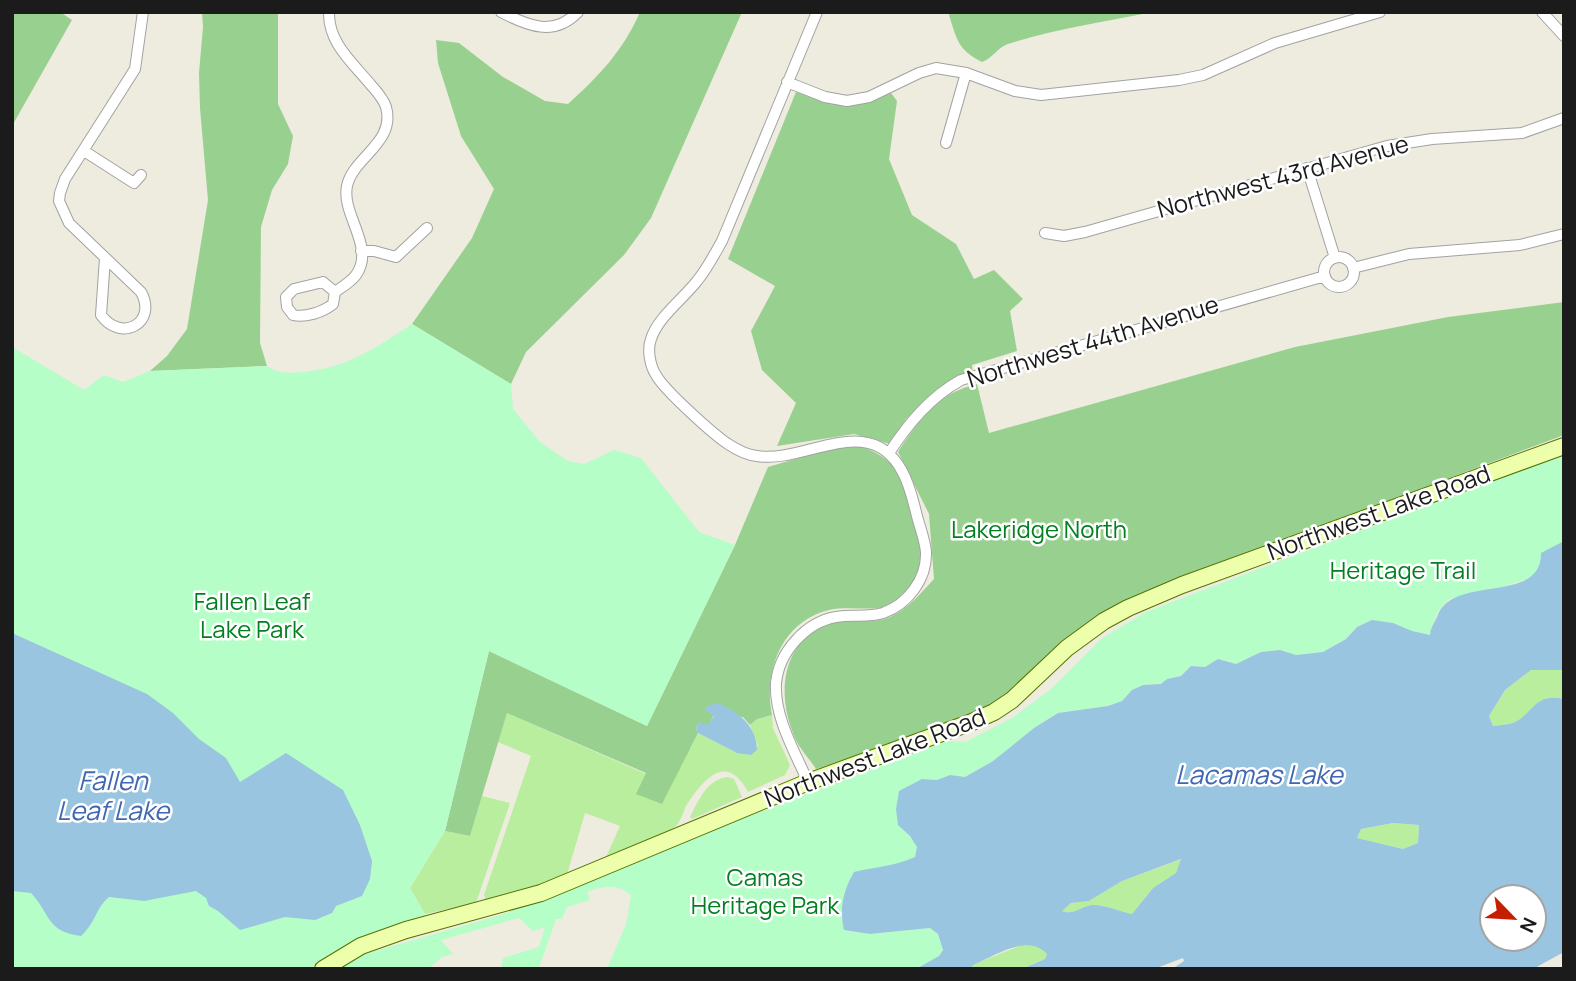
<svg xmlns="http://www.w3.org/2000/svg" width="1576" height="981" viewBox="0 0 1576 981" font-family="Manrope,sans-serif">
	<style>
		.grass { fill: #b9ee9f }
		.forest { fill: #98d18f }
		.park { fill: #b5fec7 }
		.water { fill: #9ac5e0; fill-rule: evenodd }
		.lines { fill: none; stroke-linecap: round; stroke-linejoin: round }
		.minor-casing { stroke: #a2a2a2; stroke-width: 12 }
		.secondary-casing { stroke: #547300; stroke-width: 18 }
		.minor { stroke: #fff; stroke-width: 10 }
		.secondary { stroke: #edffab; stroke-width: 16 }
		.labels { text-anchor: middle; stroke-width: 5; stroke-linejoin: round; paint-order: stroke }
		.street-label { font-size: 24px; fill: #1b1b1b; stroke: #fff }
		.park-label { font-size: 24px; fill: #027f20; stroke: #fff }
		.water-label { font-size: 26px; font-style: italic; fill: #4067b1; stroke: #fff }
	</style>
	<rect width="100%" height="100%" fill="#eeebdf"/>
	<!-- grass -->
	<path class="grass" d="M1531,670H1564V699C1535,693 1535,712 1515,722C1509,725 1499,725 1493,726L1489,716L1505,690Z
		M507,713L646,774L691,747L698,733L737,753L758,746L750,725L757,719L772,715L773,728L790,765L785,775L748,792C726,751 703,780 686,806C683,812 681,821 676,826C670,832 624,851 612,856L606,857L620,826L585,813L566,878L486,901L484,895L531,756L498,742Z
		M728,777L734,779L742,797L692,819L690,817C699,800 707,779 728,777Z
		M482,796L510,803L476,903L425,914L410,888L445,831L470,836Z
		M1393,823L1419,825L1418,843L1403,849L1357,838L1361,829Z
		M1182,859L1176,873L1153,888L1132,914C1121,912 1106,905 1094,905C1082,906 1074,916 1061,911L1071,903L1089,901L1122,881Z
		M1024,944L1040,946L1047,954L1045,959L1022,969H969L975,964Z"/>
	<!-- forest -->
	<path class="forest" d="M12,12H60L72,20L12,126Z
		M202,12H278V104L293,136L288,164L272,190L261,227L260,343L267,366L150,371L167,356L187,329L208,200L200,108L199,73L203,27Z
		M640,12H742L651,218L624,255L526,352L511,384L412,324L472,238L494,189L461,136L438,63L436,40L459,43L503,77L545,101L568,104C599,76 623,51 640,12Z
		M951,12H1152C1104,22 1055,29 1008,44C998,47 993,58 982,62C958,50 957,40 949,15Z
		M796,92C839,107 848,111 891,93L897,101L889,159L912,215L956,244L974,279L994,270L1023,299L1010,311L1017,351L972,365L973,374L937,389L906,419L890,444L854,434L777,446L796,403L762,370L751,331L775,286L728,259Z
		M1564,302V435L1175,581L994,706L944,727L816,769C809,758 797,746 793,733C776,691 783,638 832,623C850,617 874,625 890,617C909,608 921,593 934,579L929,514L898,452C919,420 937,393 977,384L989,433L1295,347L1448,317Z
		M847,444C862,445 878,452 890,463C905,478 923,531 923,552C922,565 917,581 909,592C889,618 857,604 829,610C782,621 763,671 772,715L757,719L750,725L743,717L714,715L708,726L698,723L696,729L698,733L662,804L636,794L646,773L507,713L470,836L445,831L489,651L647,726L735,545L768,467Z"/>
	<!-- park -->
	<path class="park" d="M412,324L511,384L513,409L540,442L568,461L584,464L614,450L641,458L699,532L735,545L647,726L489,651L445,831L410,888L425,914L421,920L332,956L313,969H12V347L84,390L104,375L123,382L150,371L267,366C280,374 287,373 303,372C346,368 376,348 412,324Z
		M1564,453V541L1546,551L1535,576L1506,586L1449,599L1439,610L1431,628V635L1412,631L1393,623L1358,627L1346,639L1323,652L1296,655L1280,650L1261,652L1236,664L1218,659L1205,667L1191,666L1181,676L1167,679L1161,684L1143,685L1132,690L1122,701L1108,706L1058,713L1034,728L993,761L965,777L950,775L937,780L922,779L898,825L910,836L918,847L915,857L894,866L872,868L841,916L845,930L870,934L930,928L938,934L943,949L939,956L916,969H607L626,924L631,895C616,883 604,886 587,892L590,900L567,907L562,919H556L539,968L501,969L503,958L539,947L545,927L533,931L519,918L441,940L453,954L442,957L428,969H340L365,954L501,915L709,831L947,741L965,742L1012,718L1052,688L1102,638L1146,612Z"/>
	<!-- water -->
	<path class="water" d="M1564,541V670H1531L1505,690L1489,716L1493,726C1499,725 1509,725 1515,722C1535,711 1535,693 1564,699V952L1533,969H1172L1184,961L1183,958L1154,969H1022L1045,959L1047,954C1028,933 997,955 975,964L969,969H916L939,956L943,950L938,934L930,928L870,934L844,930C839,909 843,891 854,872C875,867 895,866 915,857L917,847L910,836L898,825L896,809L899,791L922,779L937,780L950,775L965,777L993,761L1034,728L1058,713L1108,706L1122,701L1132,690L1143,685L1161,684L1167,679L1181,676L1191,666L1205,667L1218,659L1236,664L1261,652L1280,650L1296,655L1323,652L1346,639L1357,627L1372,620L1393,623L1412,631L1430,635C1431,626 1435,622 1438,615C1454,574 1542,605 1541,553ZM1393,823L1419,825L1418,843L1403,849L1357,838L1361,829ZM1181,859L1176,873L1153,888L1132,914C1121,912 1106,905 1094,905C1082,905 1074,916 1062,911L1071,903L1089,901L1122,881ZM1492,897H1534V939H1492Z
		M12,633L147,694L173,713L199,739L226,758L240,782L286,753L343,790L360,825L372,861L370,879L362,896L336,906L332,913L315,920L285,917L240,930L218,911L209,906L206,898L196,891L144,901L109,897C95,909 97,921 81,936C46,931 52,916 31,893L12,891Z
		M717,703C738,711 757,726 757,750L751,755L737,753L698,733L696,730L698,722L708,725L714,716L705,710L707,706Z"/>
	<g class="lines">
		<defs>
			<path id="minor" d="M329,12C328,43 353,63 371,85C377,92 383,98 386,107C396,143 353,157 347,186C341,215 376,247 356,275C351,282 342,287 335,292L333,304C323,312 305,318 293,315L287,307L286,297L294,289L323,282L335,292
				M501,12C528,26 554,37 578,12
				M1542,12L1564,36
				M787,82L825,97L847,101L869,97L919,73L936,68L966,73L1015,91L1041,95L1179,80L1203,75L1275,43L1380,12
				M946,143L966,73
				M84,151L134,183L141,175
				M1307,168L1335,258
				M1045,233L1064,236L1085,232L1387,146L1432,139L1522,133L1564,118
				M361,251H374L396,257L427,228
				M1324 272a15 15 0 1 1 30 0a15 15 0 1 1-30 0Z
				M105,258L101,315C121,343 158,323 141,292L69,223L59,201L60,193L65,179L135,69L143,12
				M1353,268L1409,254L1520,245L1564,234
				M889,453C908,424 930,397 961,380L1325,276
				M808,782C795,752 774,717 776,683C779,652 806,622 836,617C852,614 868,618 883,613C908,604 927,579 926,552C925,540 920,528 917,516C913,501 910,485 902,471C869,410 805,464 757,456C747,455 737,450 728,444C713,434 664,390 656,375C650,366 647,349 651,339C658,317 683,299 697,281C707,269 714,255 722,241L817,12"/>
			<path id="secondary" d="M323,969L361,946L406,930L541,893L808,782L972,722L994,712L1012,700L1067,648L1104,621L1128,608L1182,585L1564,446"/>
		</defs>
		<!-- minor casing -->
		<use href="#minor" class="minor-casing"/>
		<!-- secondary casing -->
		<use href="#secondary" class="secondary-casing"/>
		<!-- minor -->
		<use href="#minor" class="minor"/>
		<!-- secondary -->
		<use href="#secondary" class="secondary"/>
	</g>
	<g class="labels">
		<!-- street labels -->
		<g class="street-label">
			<text transform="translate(1283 177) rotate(-15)" y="8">Northwest 43rd Avenue</text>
			<text transform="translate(1093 342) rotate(-17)" y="8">Northwest 44th Avenue</text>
			<text transform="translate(1379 513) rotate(-20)" y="8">Northwest Lake Road</text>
			<text transform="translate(875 758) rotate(-21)" y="8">Northwest Lake Road</text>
		</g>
		<!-- park labels -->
		<g class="park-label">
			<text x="1039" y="538">Lakeridge North</text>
			<text x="1403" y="579">Heritage Trail</text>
			<text x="252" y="610">Fallen Leaf<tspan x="252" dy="28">Lake Park</tspan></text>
			<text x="765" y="886">Camas<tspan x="765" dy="28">Heritage Park</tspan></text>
		</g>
		<!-- water labels -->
		<g class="water-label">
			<text x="1259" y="784">Lacamas Lake</text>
			<text x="113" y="790">Fallen<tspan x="113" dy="30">Leaf Lake</tspan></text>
		</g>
	</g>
	<!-- border -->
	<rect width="1576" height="981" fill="none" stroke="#1b1b1b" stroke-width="28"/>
	<!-- north arrow -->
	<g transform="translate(1513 918) rotate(115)"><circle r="33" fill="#ffffff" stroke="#a4a4a4" stroke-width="2"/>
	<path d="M0-5L12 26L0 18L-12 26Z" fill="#c51f00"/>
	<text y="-10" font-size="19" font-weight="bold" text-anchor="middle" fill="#1b1b1b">N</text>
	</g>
</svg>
